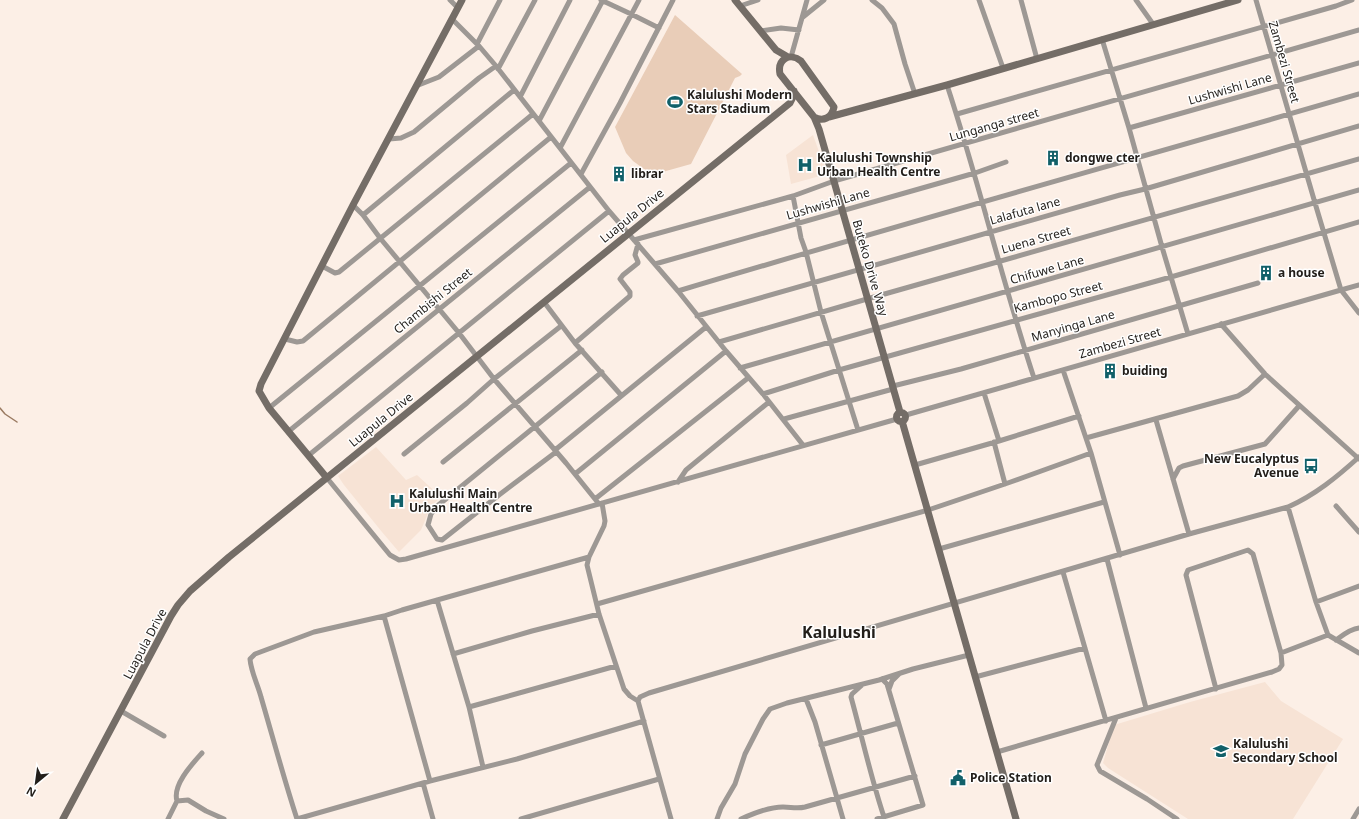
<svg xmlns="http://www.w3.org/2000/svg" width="1359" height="819" viewBox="0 0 1359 819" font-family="'Noto Sans',sans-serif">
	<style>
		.built { fill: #f7e3d5 }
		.green { fill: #e9cdb8 }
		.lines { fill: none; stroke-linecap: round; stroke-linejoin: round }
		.stream { stroke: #9a7a61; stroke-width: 1.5 }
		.street { stroke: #9d9894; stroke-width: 5 }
		.secondary { stroke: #746d67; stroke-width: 7 }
		.labels { text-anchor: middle; stroke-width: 3; stroke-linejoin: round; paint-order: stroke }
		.street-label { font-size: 12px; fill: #221e1a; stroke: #fff }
		.poi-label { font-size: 12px; font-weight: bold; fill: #221e1a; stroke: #fff; text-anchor: start }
		.district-label { font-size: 16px; font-weight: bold; fill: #221e1a; stroke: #fff }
	</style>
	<rect width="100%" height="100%" fill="#fcefe6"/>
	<!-- built -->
	<path class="built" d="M813,135L827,174L791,184L786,155Z
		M376,447L406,480L417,475L441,497L431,506L421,530L399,552L382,532L344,485L338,476Z
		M1265,682L1281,701L1343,739L1293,819H1188L1108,768L1103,763L1114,725L1190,702Z"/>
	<!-- green -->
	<path class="green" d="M675,15L742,74L740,76L735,78L691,164L659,173L644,169L633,161L626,153L615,127Z"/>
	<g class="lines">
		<!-- stream -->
		<path class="stream" d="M0,408L5,414L17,422"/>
		<!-- street -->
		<path class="street" d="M450,0L458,8
			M601,0L631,14L659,28
			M872,0L882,8L894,24L905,64L915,94
			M979,0L1003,68
			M1021,0L1037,59
			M1136,0L1153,24
			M740,6L758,0
			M803,17L824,0
			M452,19L479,46L496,66L609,211L678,291L726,351L763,394L803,445
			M760,31L781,28L799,30
			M1102,39L1129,128L1162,247L1188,334
			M477,44L500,0
			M791,57L807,0
			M498,69L535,0
			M947,85C979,182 1002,281 1034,378
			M416,86L439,77L479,46
			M520,97L570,0
			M957,114L1336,6L1352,0
			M539,121L603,0
			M1129,128L1359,63
			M389,139L401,138L414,132L479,78L496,66
			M560,148L639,0
			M581,174L620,103L673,0
			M793,196L801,238L806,252L821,312L858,430
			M353,205L363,215L380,238L459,333L494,379L566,463L599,504
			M363,215L514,90
			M634,240L793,196L834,181L1359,30
			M655,264L975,173L1006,162
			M322,266L335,273L339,272L533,114
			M1359,285L1341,290L1359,313
			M678,291C904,223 1132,160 1359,94
			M544,302L575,343L621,395
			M697,316L1120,195L1145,189L1359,126
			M1221,324L1265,374L1359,459
			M285,339L297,342L303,341L551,137
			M719,342L867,299L1359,159
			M575,343L630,296V292L620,279L623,275L638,263V262L635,255L638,244
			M740,368L1359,190
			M1063,370L1091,453L1120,555
			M893,386L961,369L1258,283
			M763,394L839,370L1171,277L1359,222
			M269,408L571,163
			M906,415L1341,290L1315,203L1256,0
			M784,419L893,389
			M1156,420L1189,534
			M289,431L590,187
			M1086,438L1238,396L1248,390L1265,374
			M999,441L1079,416
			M994,442L1005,484
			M555,450L706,327
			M556,452L499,495L442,540L437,539L428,525L431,514L436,507L602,372
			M404,454L467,403L494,379L561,326
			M309,455L609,211
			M443,462L582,350
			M915,465L999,441L984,393
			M575,474L726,351
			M327,478L390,555L399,560L406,559L897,419
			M1173,479L1179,468L1183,466L1265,444L1299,406
			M678,482L686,470L769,402
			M595,499L748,378
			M602,503L605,521L604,526L589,557L587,565L599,614L624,689L630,696L638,701
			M1336,506L1359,532
			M1288,507L1316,602L1328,635L1359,653
			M939,549L1104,502
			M1107,559L1146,708
			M1063,572L1106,721
			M437,600L469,707L483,767
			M1316,602L1359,586
			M597,604L928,510L1005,484L1091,453
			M1336,640C1343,635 1350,629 1359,628
			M1281,653L1328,635
			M453,654L532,631L599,614
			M975,677L1085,648
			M862,685L852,694L851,697C862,737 871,778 884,817
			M889,689L892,681L899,674
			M806,699L815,722L843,819
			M638,701L640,697L649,693L1189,534L1288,507C1315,495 1337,477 1359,457
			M638,701L671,819
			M469,707L616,666
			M121,711L164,736
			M1116,718L1097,765L1100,771L1147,799L1177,819
			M821,745L898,723
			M997,752L1272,672L1279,669L1282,665L1281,653L1253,554L1248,550L1188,570L1186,575L1216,689
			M430,781L384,616L402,610L589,557
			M423,783L433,819
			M177,801C172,785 193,763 202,753
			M168,819L177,801L188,800L206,811L224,819
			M297,819L430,781L517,759L644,721
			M297,819C284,779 273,738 261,697C258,685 251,672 250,659L255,654L314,632L384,616
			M521,819L659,779
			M717,819L721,808L735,784L745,754L763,719L770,709L787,703L879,680L913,669L969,655
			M741,819C754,813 769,807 783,807C791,807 797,809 805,807L915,776
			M877,819L923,805L887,684L882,679
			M1353,819L1359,809"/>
		<!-- secondary -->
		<path class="secondary" d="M735,0L776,50L788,57
			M814,117C823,122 832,118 834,107L801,61C790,52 777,59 780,74L814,117L819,129L900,412
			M829,117L947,85L1238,0
			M896.5 417a4.5 4.5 0 1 1 9 0a4.5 4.5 0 1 1-9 0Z
			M902,421L1016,819
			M327,478L269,408L259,391L261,384L353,205L462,0
			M63,819L171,616L178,605L190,591L229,557L790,103L792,99L794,91"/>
	</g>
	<!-- icons -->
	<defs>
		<symbol id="stadium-bare" viewBox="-9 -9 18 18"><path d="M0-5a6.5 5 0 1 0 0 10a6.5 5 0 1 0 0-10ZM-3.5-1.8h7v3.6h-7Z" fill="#116069" stroke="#fff" stroke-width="2.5" paint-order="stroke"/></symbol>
		<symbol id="building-bare" viewBox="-9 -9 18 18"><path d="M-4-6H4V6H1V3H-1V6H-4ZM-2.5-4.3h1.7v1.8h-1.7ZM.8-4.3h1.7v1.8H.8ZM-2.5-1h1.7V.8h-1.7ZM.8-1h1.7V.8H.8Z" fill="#116069" stroke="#fff" stroke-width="2.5" paint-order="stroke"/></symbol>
		<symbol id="hospital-bare" viewBox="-9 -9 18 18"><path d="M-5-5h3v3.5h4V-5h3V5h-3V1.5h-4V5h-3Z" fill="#116069" stroke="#fff" stroke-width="2.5" paint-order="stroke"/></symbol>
		<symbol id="bus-bare" viewBox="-9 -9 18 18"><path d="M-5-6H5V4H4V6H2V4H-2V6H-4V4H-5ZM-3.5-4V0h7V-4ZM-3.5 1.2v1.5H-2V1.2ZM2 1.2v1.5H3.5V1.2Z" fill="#116069" stroke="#fff" stroke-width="2.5" paint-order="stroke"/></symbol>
		<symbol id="school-bare" viewBox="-9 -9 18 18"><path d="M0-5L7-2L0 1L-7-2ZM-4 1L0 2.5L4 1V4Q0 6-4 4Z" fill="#116069" stroke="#fff" stroke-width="2.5" paint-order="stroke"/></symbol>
		<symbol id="civic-bare" viewBox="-9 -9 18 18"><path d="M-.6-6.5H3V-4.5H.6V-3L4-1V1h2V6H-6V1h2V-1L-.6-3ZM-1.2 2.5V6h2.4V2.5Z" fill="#116069" stroke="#fff" stroke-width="2.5" paint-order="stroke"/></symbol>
	</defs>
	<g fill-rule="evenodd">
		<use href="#stadium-bare" x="664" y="91" width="22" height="22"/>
		<use href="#building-bare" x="1042" y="147" width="22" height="22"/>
		<use href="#hospital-bare" x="794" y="154" width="22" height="22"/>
		<use href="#building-bare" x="608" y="163" width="22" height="22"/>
		<use href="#building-bare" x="1255" y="262" width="22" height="22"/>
		<use href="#building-bare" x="1099" y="360" width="22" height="22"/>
		<use href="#bus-bare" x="1300" y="455" width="22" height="22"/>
		<use href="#hospital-bare" x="386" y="490" width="22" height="22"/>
		<use href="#school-bare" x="1210" y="740" width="22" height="22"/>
		<use href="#civic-bare" x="947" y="767" width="22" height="22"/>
	</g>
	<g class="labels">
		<!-- street labels -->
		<g class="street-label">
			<text transform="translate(1284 62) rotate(74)" y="4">Zambezi Street</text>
			<text transform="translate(1230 89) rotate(-16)" y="4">Lushwishi Lane</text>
			<text transform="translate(994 125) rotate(-16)" y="4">Lunganga street</text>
			<text transform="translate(828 204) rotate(-16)" y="4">Lushwishi Lane</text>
			<text transform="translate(1025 211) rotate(-16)" y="4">Lalafuta lane</text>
			<text transform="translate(632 216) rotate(-39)" y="4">Luapula Drive</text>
			<text transform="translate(1036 240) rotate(-16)" y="4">Luena Street</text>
			<text transform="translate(870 268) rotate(74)" y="4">Buteko Drive Way</text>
			<text transform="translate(1047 270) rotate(-16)" y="4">Chifuwe Lane</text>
			<text transform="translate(1058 297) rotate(-15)" y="4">Kambopo Street</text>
			<text transform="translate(433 301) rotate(-39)" y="4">Chambishi Street</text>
			<text transform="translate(1073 326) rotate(-16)" y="4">Manyinga Lane</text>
			<text transform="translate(1120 343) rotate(-16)" y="4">Zambezi Street</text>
			<text transform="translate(381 420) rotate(-39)" y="4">Luapula Drive</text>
			<text transform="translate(145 644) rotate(-62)" y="4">Luapula Drive</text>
		</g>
		<!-- poi labels -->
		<g class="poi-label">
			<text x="687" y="99">Kalulushi Modern<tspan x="687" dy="14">Stars Stadium</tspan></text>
			<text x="817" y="162">Kalulushi Township<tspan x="817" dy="14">Urban Health Centre</tspan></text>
			<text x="1065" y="162">dongwe cter</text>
			<text x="631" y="178">librar</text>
			<text x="1278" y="277">a house</text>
			<text x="1122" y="375">buiding</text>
			<text x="1299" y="463" text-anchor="end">New Eucalyptus<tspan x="1299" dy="14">Avenue</tspan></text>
			<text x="409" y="498">Kalulushi Main<tspan x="409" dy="14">Urban Health Centre</tspan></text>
			<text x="1233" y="748">Kalulushi<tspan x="1233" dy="14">Secondary School</tspan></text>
			<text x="970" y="782">Police Station</text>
		</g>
		<!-- district labels -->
		<g class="district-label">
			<text x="839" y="638">Kalulushi</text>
		</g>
	</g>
	<!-- north arrow -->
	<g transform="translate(36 783) rotate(209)" stroke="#ffffff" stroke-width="3" paint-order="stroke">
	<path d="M0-3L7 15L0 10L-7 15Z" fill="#221e1a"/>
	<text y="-6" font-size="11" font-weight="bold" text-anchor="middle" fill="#221e1a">N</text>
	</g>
</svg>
